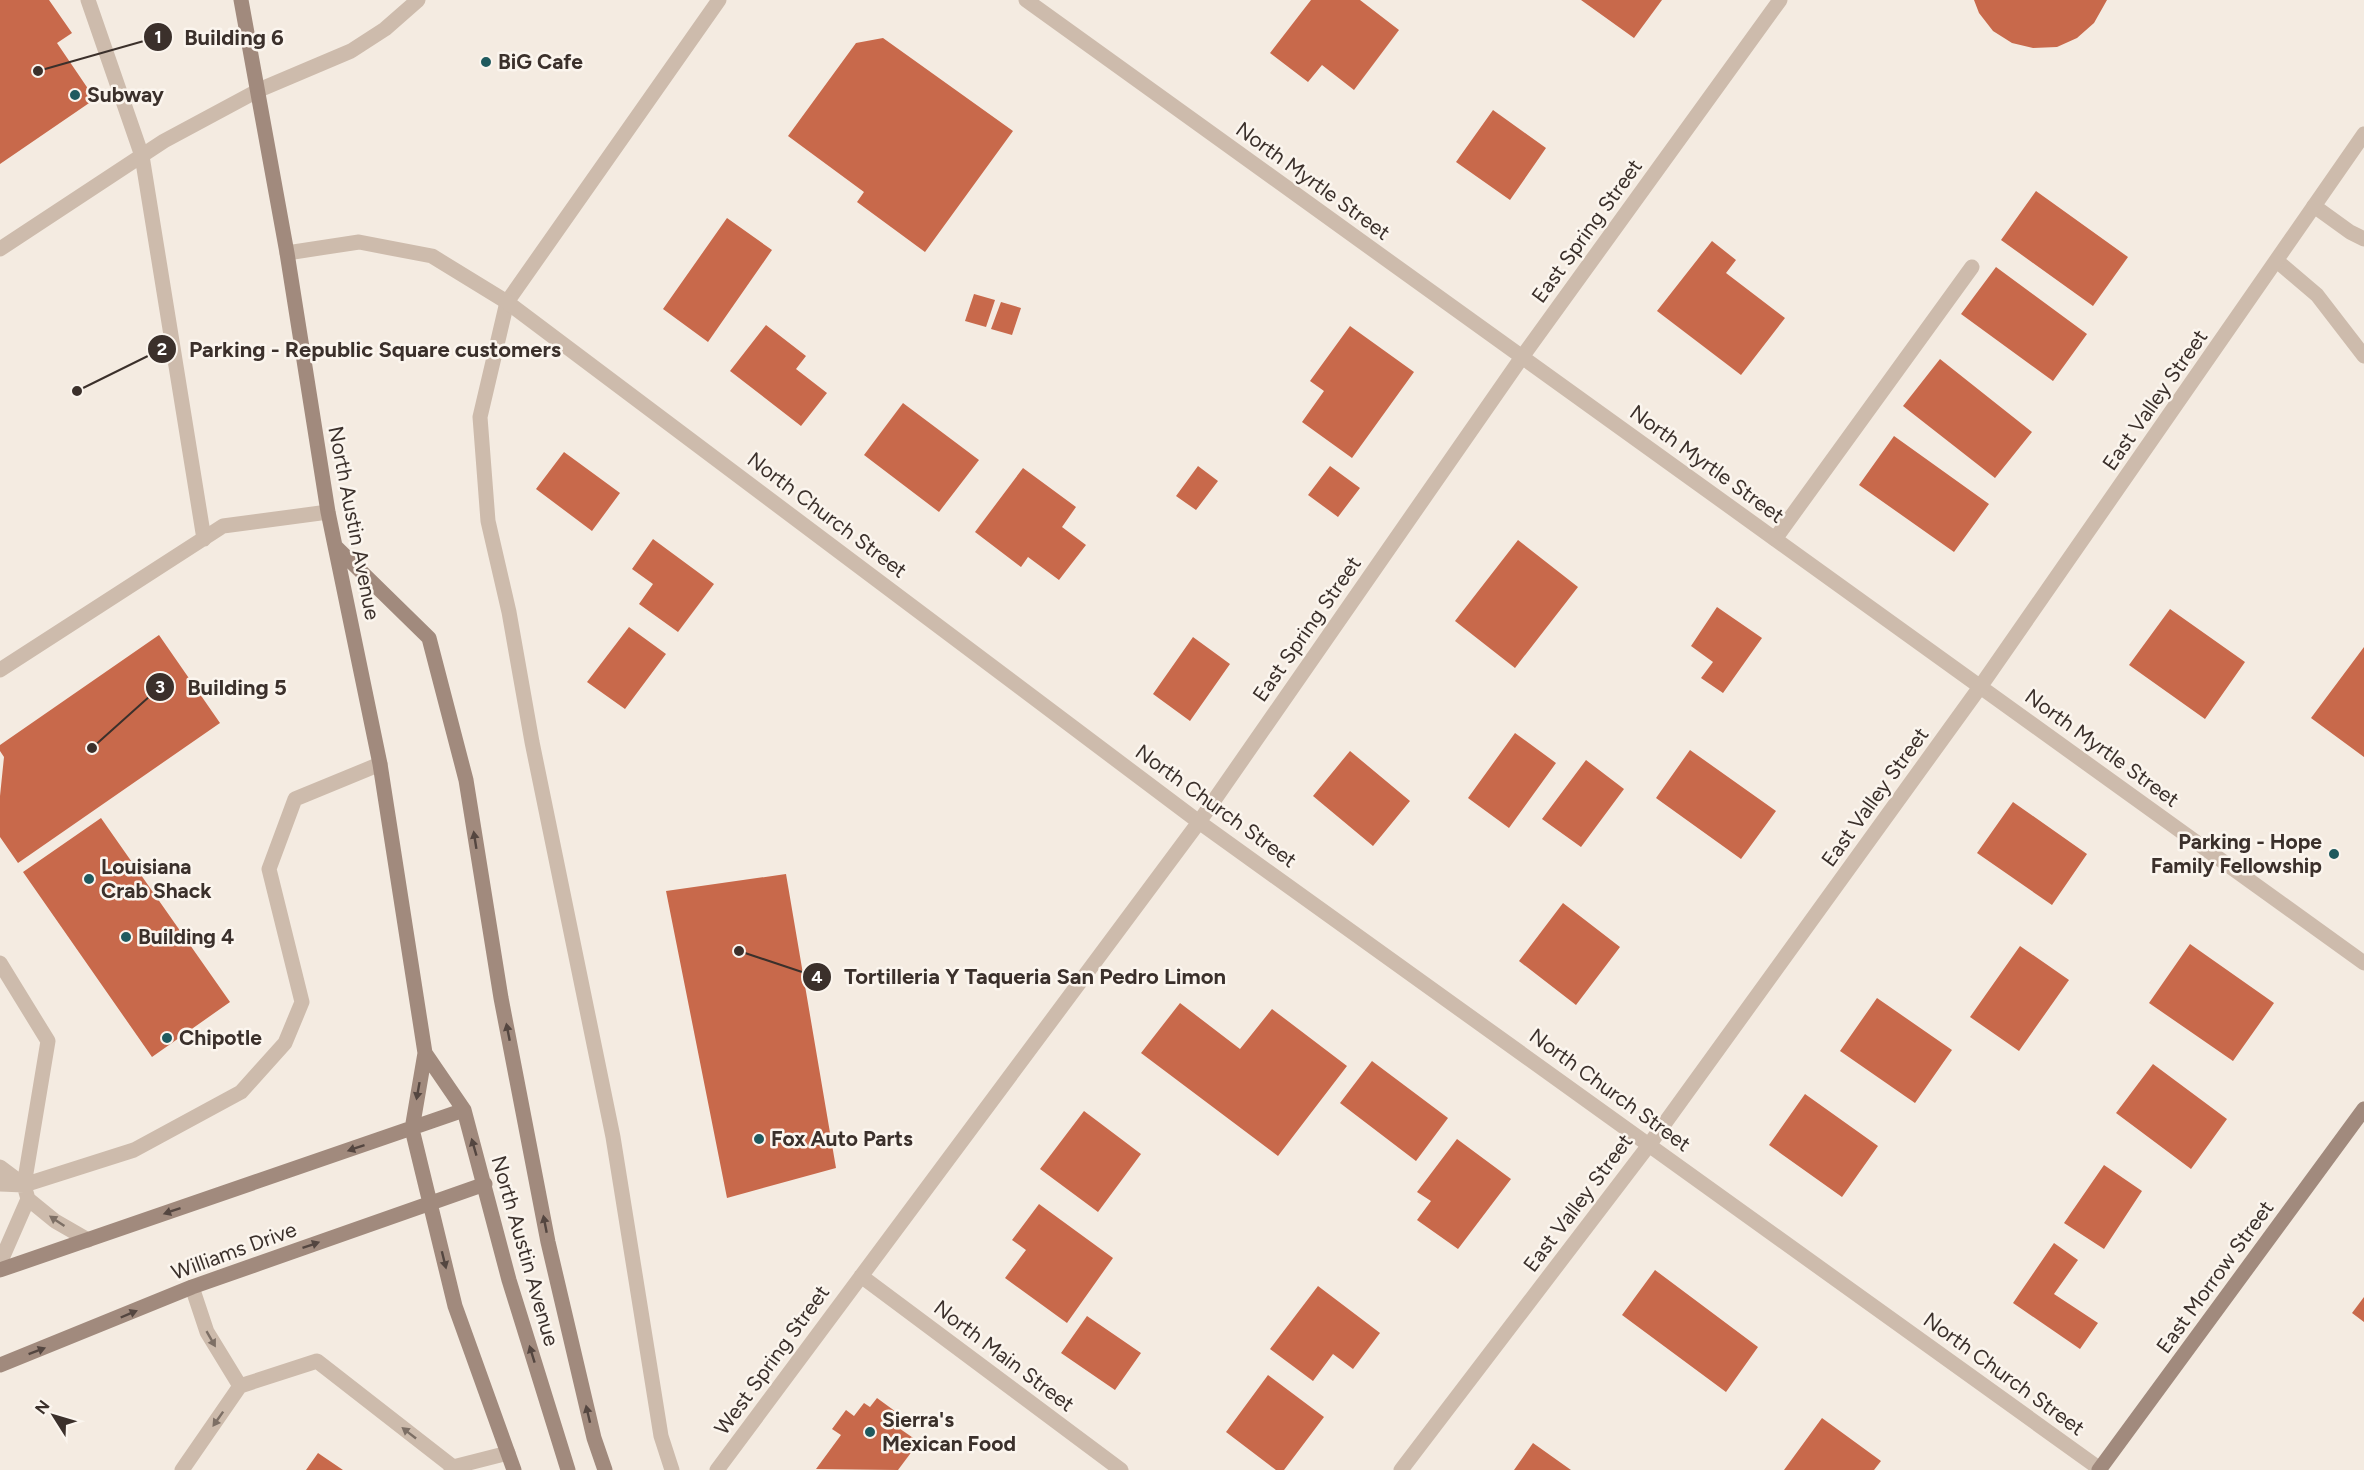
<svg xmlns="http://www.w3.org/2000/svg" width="2364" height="1470" viewBox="0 0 2364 1470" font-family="Figtree,sans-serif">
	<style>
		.building { fill: #c8694b }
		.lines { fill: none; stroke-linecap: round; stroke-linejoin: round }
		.lane { stroke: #cdbbac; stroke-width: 15 }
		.street { stroke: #cdbbac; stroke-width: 15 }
		.secondary { stroke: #a18a7d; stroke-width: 15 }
		.oneway { fill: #544640 }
		.oneway2 { fill: #7d6f65 }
		.poi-dot { fill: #1f5a5e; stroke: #fbf5ee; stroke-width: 2 }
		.labels { text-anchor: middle; stroke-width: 5; stroke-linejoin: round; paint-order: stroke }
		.poi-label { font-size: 21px; font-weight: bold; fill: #3b302b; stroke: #fbf5ee; text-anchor: start }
		.street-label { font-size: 21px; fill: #3b302b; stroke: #fbf5ee }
		.leader { fill: none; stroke: #3b302b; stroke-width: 2 }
		.callout-dot { fill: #3b302b; stroke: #fbf5ee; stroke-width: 2 }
		.mark-label { font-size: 18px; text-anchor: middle; font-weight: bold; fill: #fff }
		.callout-label { font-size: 22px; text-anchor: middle; font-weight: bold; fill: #3b302b; stroke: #fbf5ee; stroke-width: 5; stroke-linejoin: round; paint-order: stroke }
	</style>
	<rect width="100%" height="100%" fill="#f4ebe1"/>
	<!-- building -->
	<path class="building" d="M0,0H49L72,33L57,43L95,99L0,164Z
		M1311,0H1360L1399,30L1354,90L1322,65L1308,82L1270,53Z
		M1581,0H1662L1634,38Z
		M1974,0H2107L2094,23L2077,38L2057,47L2033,48L2012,43L1993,31L1979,13Z
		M883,38L1013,131L925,252L857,202L864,192L788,136L856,43Z
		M1493,110L1546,148L1510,200L1456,162Z
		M2036,191L2128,257L2093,306L2001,240Z
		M727,218L772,250L708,342L663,309Z
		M1712,241L1736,260L1726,273L1785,318L1741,375L1657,311Z
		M1996,267L2087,334L2053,381L1961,314Z
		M974,294L995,300L986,327L965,321Z
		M1001,302L1021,308L1012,335L991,329Z
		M766,325L806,356L796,369L827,393L801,426L730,371Z
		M1350,326L1414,372L1352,458L1302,422L1324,391L1310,381Z
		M1940,359L2032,432L1995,478L1903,406Z
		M903,403L979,460L939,512L864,455Z
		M1894,436L1989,504L1954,552L1859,485Z
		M564,452L620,493L592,531L536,489Z
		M1198,466L1218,481L1196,510L1176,496Z
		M1330,466L1360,488L1338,517L1308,495Z
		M1023,468L1076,507L1062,527L1086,545L1059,580L1028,557L1021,567L975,532Z
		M653,539L714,584L678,632L639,604L653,584L632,569Z
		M1518,540L1578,587L1515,668L1455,621Z
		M1717,607L1762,638L1723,693L1701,678L1713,662L1691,646Z
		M2170,609L2245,662L2205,719L2129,665Z
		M629,627L666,654L625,709L587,682Z
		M159,635L220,723L18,863L0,837V796L4,757L0,751V745Z
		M1193,637L1230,664L1190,721L1153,694Z
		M2364,647V757L2311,718Z
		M1515,733L1556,763L1509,828L1468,798Z
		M1690,750L1776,811L1741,859L1656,798Z
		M1350,751L1410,801L1373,846L1313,796Z
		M1586,760L1624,789L1581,847L1542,819Z
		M2013,802L2087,854L2052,905L1977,853Z
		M101,818L230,1002L152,1057L23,872Z
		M786,874L836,1168L727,1198L666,891Z
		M1563,903L1620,947L1576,1005L1519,961Z
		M2190,944L2274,1003L2233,1061L2149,1003Z
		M2020,946L2069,980L2019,1051L1970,1017Z
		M1877,998L1952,1050L1915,1103L1840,1051Z
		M1180,1003L1240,1049L1272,1009L1347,1066L1278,1156L1141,1053Z
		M1372,1061L1448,1118L1416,1161L1340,1103Z
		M2153,1064L2227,1119L2191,1169L2116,1113Z
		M1805,1094L1878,1146L1842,1197L1769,1145Z
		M1084,1111L1141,1154L1098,1212L1040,1169Z
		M1457,1139L1511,1179L1458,1249L1417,1220L1431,1201L1417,1192Z
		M2104,1165L2142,1191L2104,1249L2064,1223Z
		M1039,1204L1113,1258L1067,1323L1005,1278L1026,1250L1012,1240Z
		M2054,1243L2078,1260L2054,1294L2098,1323L2080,1349L2013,1303Z
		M1655,1270L1758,1347L1726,1392L1622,1315Z
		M1318,1286L1380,1333L1353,1369L1333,1354L1313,1381L1270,1349Z
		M2364,1297V1322L2352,1313Z
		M1087,1316L1141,1353L1115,1390L1061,1353Z
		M1268,1375L1324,1417L1284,1470H1276L1226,1432Z
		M877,1398L903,1417L896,1426L919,1442L898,1470L816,1469L841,1435L832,1429L846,1410L854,1416L864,1403L870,1407Z
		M1822,1418L1881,1461L1874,1470H1784Z
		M1533,1443L1571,1470H1514Z
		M318,1453L343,1470H306Z"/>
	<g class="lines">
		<!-- lane -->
		<path class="lane" d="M88,0L142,156L204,539
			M2314,206L2350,232L2364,239
			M0,249L164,141L259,90
			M2277,261L2317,295L2364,356
			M1775,539L1972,267
			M0,670L223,526L328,512
			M0,963L48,1041L24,1185
			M0,1167L24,1185
			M0,1184L24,1185L28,1199L55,1221L88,1240
			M24,1185L134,1150L241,1092L285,1043L302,1002L269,869L295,799L380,764
			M0,1263L28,1199
			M192,1287L207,1332L240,1386
			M453,1467L508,1453
			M182,1470L240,1386L317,1361L453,1467L451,1470
			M672,1470L661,1436L613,1137L532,742L509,612L488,521L480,417L507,302L719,0"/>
		<!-- street -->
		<path class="street" d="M1026,0L2364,963
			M259,90L351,51L385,29L418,0
			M287,253L359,242L432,256L507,302L1199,822L2100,1469
			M861,1276L1121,1470
			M717,1470L1199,822L1522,357L1780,0
			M1401,1470L1649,1145L1980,687L2364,134"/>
		<!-- secondary -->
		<path class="secondary" d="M241,0L287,253L328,512L380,764L425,1053L412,1129L455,1306L514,1470
			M335,546L429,638L466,780L501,998L548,1242L594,1438L605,1470
			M425,1053L464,1110L509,1280L568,1470
			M0,1270L464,1110
			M0,1365L192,1287L485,1184
			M2099,1470L2364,1109"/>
	</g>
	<!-- one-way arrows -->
	<defs><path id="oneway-solid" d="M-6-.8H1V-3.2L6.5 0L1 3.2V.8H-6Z" transform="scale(1.5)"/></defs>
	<g class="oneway">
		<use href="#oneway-solid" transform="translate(475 840) rotate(-99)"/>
		<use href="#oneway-solid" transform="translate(508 1032) rotate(-101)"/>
		<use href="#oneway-solid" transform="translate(418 1091) rotate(100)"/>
		<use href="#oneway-solid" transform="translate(474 1147) rotate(-106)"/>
		<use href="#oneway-solid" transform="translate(356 1148) rotate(161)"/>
		<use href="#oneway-solid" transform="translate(172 1211) rotate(161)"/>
		<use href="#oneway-solid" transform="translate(545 1224) rotate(-101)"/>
		<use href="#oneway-solid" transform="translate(311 1245) rotate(-19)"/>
		<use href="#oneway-solid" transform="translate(444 1260) rotate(76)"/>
		<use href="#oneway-solid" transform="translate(129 1314) rotate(-23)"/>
		<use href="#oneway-solid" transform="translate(37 1351) rotate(-21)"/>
		<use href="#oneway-solid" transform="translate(532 1354) rotate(-107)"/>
		<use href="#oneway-solid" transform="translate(588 1414) rotate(-103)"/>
	</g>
	<g class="oneway2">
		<use href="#oneway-solid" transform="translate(57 1221) rotate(-146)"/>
		<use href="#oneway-solid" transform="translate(211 1339) rotate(60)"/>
		<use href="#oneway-solid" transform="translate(218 1419) rotate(125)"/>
		<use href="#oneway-solid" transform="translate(409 1433) rotate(-142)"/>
	</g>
	<!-- markers -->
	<g class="poi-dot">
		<circle cx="486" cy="62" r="6"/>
		<circle cx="75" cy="95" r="6"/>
		<circle cx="2334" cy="854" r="6"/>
		<circle cx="89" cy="879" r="6"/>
		<circle cx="126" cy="937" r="6"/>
		<circle cx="167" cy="1038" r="6"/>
		<circle cx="759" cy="1139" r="6"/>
		<circle cx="870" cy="1432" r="6"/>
	</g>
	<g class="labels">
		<!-- poi labels -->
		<g class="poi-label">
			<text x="498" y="69">BiG Cafe</text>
			<text x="87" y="102">Subway</text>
			<text x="2322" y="849" text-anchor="end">Parking - Hope<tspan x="2322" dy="24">Family Fellowship</tspan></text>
			<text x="101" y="874">Louisiana<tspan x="101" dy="24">Crab Shack</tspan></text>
			<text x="138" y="944">Building 4</text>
			<text x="179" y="1045">Chipotle</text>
			<text x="771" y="1146">Fox Auto Parts</text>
			<text x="882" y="1427">Sierra's<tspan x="882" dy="24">Mexican Food</tspan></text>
		</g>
		<!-- street labels -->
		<g class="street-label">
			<text transform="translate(1313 181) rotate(36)" y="7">North Myrtle Street</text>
			<text transform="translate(1587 231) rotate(-54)" y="7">East Spring Street</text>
			<text transform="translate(2155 400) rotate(-55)" y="7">East Valley Street</text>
			<text transform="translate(1707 464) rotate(36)" y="7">North Myrtle Street</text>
			<text transform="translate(827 515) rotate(37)" y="7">North Church Street</text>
			<text transform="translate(354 523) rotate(79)" y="7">North Austin Avenue</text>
			<text transform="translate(1307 629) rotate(-55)" y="7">East Spring Street</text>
			<text transform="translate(2102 748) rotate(36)" y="7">North Myrtle Street</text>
			<text transform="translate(1875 797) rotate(-54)" y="7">East Valley Street</text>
			<text transform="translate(1216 806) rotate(36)" y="7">North Church Street</text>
			<text transform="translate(1610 1090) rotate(36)" y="7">North Church Street</text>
			<text transform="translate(1578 1203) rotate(-53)" y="7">East Valley Street</text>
			<text transform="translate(234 1251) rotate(-20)" y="7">Williams Drive</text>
			<text transform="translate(525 1251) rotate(74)" y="7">North Austin Avenue</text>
			<text transform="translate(2215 1277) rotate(-54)" y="7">East Morrow Street</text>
			<text transform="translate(1004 1356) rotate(37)" y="7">North Main Street</text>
			<text transform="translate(772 1360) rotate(-54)" y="7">West Spring Street</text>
			<text transform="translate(2004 1374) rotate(36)" y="7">North Church Street</text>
		</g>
	</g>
	<!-- callouts -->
	<path class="leader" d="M38 71L158 37M77 391L162 349M92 748L160 687M739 951L817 977"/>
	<g class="callout-dot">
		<circle cx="38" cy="71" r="6"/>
		<circle cx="77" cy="391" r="6"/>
		<circle cx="92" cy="748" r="6"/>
		<circle cx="739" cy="951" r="6"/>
		<circle cx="158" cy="37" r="15"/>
		<circle cx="162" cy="349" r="15"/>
		<circle cx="160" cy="687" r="15"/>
		<circle cx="817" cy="977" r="15"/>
	</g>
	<g class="mark-label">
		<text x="158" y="43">1</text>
		<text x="162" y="355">2</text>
		<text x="160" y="693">3</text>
		<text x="817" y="983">4</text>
	</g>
	<g class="callout-label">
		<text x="234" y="45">Building 6</text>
		<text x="375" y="357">Parking - Republic Square customers</text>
		<text x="237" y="695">Building 5</text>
		<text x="1035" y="984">Tortilleria Y Taqueria San Pedro Limon</text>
	</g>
	<!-- north arrow -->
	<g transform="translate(54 1416) rotate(307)" stroke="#fbf5ee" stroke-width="4.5" paint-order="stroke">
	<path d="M0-4.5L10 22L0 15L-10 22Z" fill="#3b302b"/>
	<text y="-9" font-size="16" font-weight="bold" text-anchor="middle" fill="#3b302b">N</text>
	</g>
</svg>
